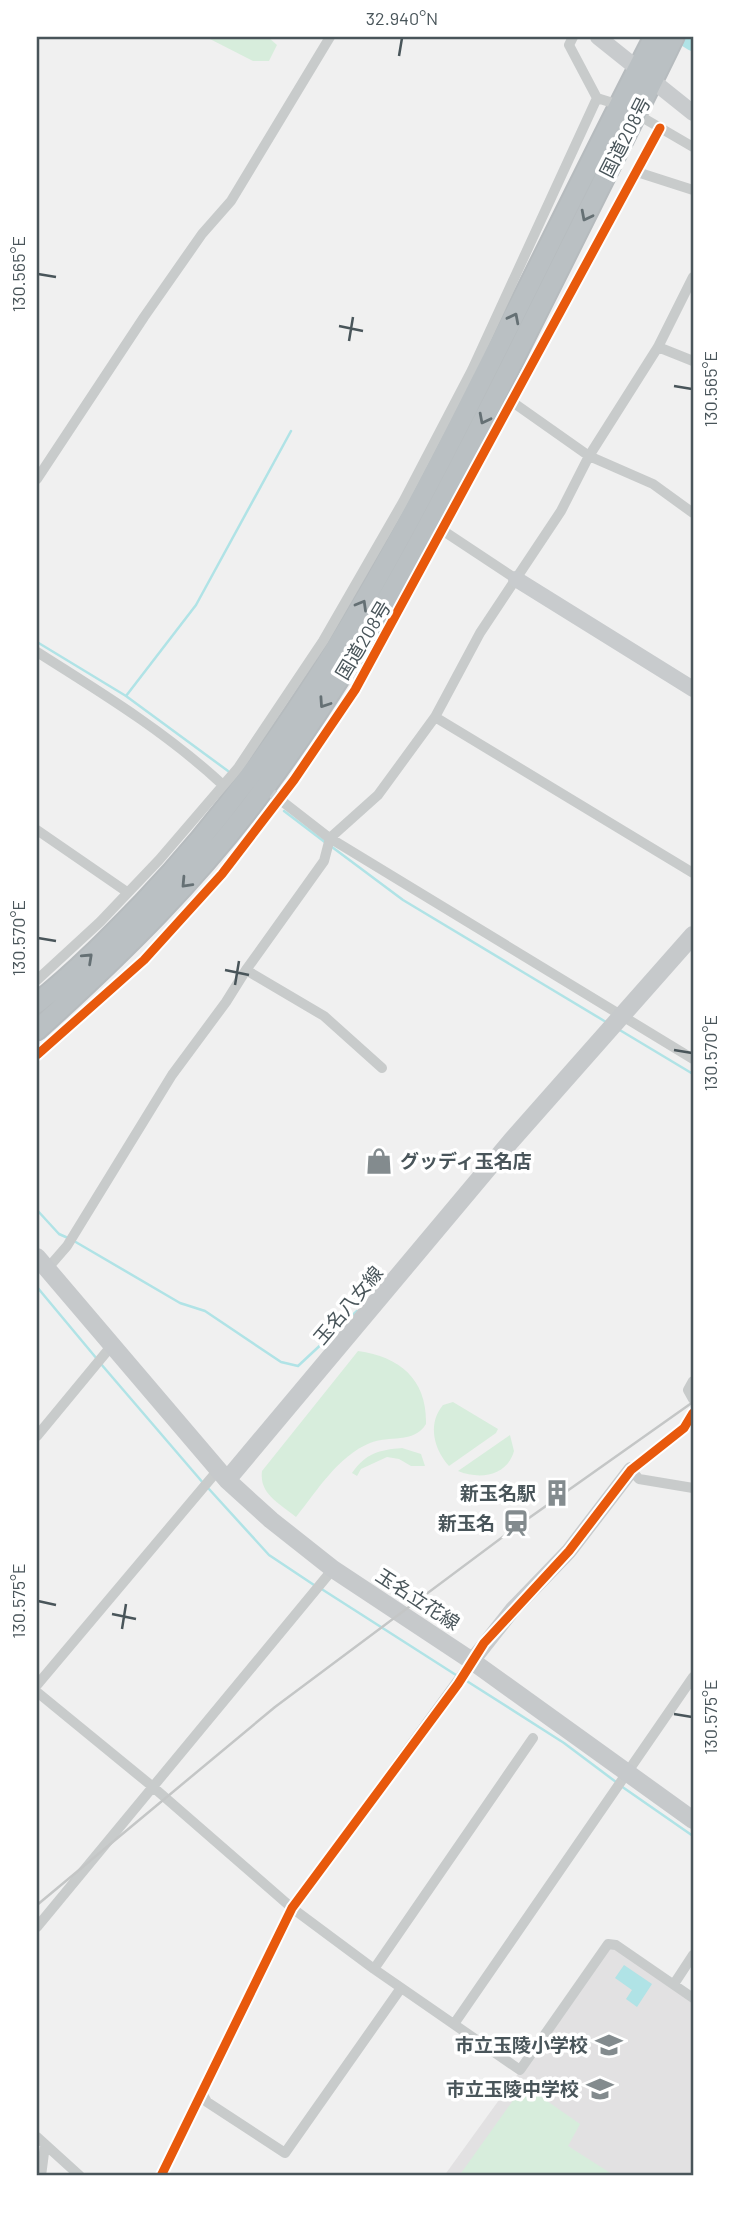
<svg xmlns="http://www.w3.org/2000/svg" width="730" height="2213" viewBox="0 0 730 2213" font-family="Barlow,'Noto Sans JP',sans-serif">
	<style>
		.education { fill: #e2e1e2 }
		.green { fill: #d7eddc }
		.water { fill: #b0e3e6 }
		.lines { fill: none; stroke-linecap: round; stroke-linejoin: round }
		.stream { stroke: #b0e3e6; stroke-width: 2.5 }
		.river { stroke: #b0e3e6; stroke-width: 18 }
		.highway-casing { stroke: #b6bbbe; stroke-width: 23 }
		.street { stroke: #c8cbcb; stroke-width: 10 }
		.secondary { stroke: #c8cbcd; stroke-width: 16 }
		.primary { stroke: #c6c9cb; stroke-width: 18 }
		.highway { stroke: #bac0c3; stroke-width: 19 }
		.rail { stroke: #c4c6c6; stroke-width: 2.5 }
		.cycleway-casing { stroke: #fff; stroke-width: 13 }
		.cycleway { stroke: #e8590c; stroke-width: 9 }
		.oneway { stroke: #657074 }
		.ticks { fill: none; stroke: #49555a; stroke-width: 2.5 }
		.labels { text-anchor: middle; stroke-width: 7; stroke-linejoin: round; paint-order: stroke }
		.street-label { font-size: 19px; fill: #49555a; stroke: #fff }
		.poi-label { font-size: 19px; font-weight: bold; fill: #49555a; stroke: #fff; text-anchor: end }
		.neatline { fill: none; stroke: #49555a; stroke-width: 2.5 }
		.ticks-label { font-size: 18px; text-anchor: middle; fill: #49555a }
	</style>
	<rect width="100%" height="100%" fill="#f0f0f0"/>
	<!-- education -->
	<path class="education" d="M609,1948H615L693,2002V2176H444Z"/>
	<!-- green -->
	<path class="green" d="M206,37H268L277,45L269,61H253Z
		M358,1351C401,1357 427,1380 426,1424C414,1444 389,1435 370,1443C338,1456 317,1491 296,1517C279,1503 259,1494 262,1471Z
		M453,1402L498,1429L496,1433L449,1466C434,1450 427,1424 443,1405Z
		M510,1435L514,1451C507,1476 480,1480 458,1471Z
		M402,1448L421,1454L425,1466H411L399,1459L387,1457L361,1469L357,1476L352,1473C366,1453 379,1450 402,1448Z
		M524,2085L580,2124L568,2146L615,2176H459Z"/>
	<!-- water -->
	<path class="water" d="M624,1965L652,1984L637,2007L626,1999L632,1990L615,1978Z"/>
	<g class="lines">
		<!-- stream -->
		<path class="stream" d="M37,642L126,696L228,771
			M126,696L196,605L291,431
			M284,811L326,843
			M332,847L403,900L606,1022
			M618,1029L693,1074
			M37,1210L59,1234L68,1238
			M74,1241L180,1303L205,1311L281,1362L298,1366L357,1311
			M37,1287L97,1359
			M101,1364L204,1484
			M209,1489L269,1555L314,1585
			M320,1588L456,1675
			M462,1678L564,1743L616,1782
			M621,1786L693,1836"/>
		<!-- river -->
		<path class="river" d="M685,37L693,42"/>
		<defs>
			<path id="highway" d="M37,1003C75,973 109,938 143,903C282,758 379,584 469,405C531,283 591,159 654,37
				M37,1030C120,955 200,877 266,786C366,651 442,503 517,353C570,247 623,142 674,37"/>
		</defs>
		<!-- highway casing -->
		<use href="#highway" class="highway-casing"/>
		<!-- street -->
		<path class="street" d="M573,37L569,45L597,98L613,103
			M645,119L693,147
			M637,172L693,190
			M658,347L693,361
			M511,401L589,456L653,484L693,513
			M37,479L144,317L202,234L231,201L330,37
			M439,528L516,579
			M37,652C102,693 166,732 223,785
			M435,717L693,873
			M274,795L328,837L693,1059
			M37,830L127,892
			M37,980L100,922L159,860L238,768L323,641L403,502L472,370L597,98
			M37,1055L144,960L222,874L294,780L355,690L660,128
			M382,1068L324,1016L246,970L324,861L330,838L378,795L435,717L480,633L561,511L589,456L658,347L693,277
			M47,1269L67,1246L172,1075L226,1002L246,970
			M693,1381L688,1390L693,1399
			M693,1413L684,1428L631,1470L639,1479L693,1488
			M37,1436L113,1344
			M37,1685L218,1470
			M37,1692L153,1787L292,1908L374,1969L520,2070L608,1944L616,1945L693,1998
			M37,1927L333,1569
			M374,1969L533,1738
			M674,1984L693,1955
			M454,2024L693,1677
			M202,2093L207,2102L285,2153L401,1988
			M37,2137L80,2176
			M41,2176L45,2145
			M161,2176L292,1908L472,1661"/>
		<!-- secondary -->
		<path class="secondary" d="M598,37L693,113
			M516,579L693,689
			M472,1661L513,1609L569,1551L631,1470"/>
		<!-- primary -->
		<path class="primary" d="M37,1257L227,1480L271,1520L333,1569L472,1661L693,1820
			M227,1480L511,1141L693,935"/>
		<!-- highway -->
		<use href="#highway" class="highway"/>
		<!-- rail -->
		<path class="rail" d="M37,1905L275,1707L512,1530L693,1402"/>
		<defs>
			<path id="cycleway" d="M37,1055L144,960L222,874L294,780L355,690L660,128
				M161,2176L292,1908L458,1684L484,1643L569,1551L631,1470L684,1428L693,1413"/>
		</defs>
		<!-- cycleway casing -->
		<use href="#cycleway" class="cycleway-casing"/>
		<!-- cycleway -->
		<use href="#cycleway" class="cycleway"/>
	</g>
	<!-- one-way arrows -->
	<defs><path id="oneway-chevron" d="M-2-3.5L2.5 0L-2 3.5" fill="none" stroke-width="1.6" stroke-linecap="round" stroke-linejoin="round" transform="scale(1.75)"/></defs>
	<g class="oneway">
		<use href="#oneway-chevron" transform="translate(586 216) rotate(117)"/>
		<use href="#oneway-chevron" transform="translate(514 318) rotate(-63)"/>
		<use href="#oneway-chevron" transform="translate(484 419) rotate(117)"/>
		<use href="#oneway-chevron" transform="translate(362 605) rotate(-60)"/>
		<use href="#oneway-chevron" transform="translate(324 703) rotate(124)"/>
		<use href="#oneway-chevron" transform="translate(186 883) rotate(133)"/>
		<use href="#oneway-chevron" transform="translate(88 958) rotate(-43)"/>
	</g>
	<!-- ticks -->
	<path class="ticks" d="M399,56L402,38M38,274L56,277M339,326L363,331M349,341L353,317M674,386L692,389M38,938L56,941M225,970L249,975M235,985L239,961M674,1050L692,1053M38,1601L56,1605M112,1614L136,1619M122,1629L126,1604M674,1714L692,1717"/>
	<!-- icons -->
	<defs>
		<symbol id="shop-bare" viewBox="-9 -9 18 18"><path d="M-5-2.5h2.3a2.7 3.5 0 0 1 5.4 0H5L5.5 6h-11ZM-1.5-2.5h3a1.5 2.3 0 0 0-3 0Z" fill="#838b8e" stroke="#fff" stroke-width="2.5" paint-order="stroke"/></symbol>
		<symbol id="building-bare" viewBox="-9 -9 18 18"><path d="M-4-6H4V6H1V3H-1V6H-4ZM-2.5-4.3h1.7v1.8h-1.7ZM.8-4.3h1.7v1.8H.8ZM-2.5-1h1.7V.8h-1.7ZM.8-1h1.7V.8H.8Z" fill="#838b8e" stroke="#fff" stroke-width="2.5" paint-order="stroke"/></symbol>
		<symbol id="station-bare" viewBox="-9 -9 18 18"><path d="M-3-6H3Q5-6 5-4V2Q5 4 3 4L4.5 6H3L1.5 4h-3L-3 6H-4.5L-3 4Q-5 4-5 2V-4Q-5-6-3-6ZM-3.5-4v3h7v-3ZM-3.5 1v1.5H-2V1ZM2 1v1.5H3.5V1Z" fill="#838b8e" stroke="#fff" stroke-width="2.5" paint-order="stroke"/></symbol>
		<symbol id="school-bare" viewBox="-9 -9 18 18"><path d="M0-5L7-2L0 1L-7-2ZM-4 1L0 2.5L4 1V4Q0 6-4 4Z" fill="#838b8e" stroke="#fff" stroke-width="2.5" paint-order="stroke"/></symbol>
	</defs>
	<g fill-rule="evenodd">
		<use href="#shop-bare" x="360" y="1142" width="38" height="38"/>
		<use href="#building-bare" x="538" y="1474" width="38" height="38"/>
		<use href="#station-bare" x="497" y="1504" width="38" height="38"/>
		<use href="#school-bare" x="590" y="2026" width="38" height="38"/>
		<use href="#school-bare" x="581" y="2070" width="38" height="38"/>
	</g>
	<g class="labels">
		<!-- street labels -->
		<g class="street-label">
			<text transform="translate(625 137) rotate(-63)" y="7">国道208号</text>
			<text transform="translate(363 640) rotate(-59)" y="7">国道208号</text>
			<text transform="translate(348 1305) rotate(-50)" y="7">玉名八女線</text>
			<text transform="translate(418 1599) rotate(33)" y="7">玉名立花線</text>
		</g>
		<!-- poi labels -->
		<g class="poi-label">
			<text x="400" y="1168" text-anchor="start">グッディ玉名店</text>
			<text x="536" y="1500">新玉名駅</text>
			<text x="495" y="1530">新玉名</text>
			<text x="588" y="2052">市立玉陵小学校</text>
			<text x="579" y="2096">市立玉陵中学校</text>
		</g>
	</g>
	<!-- border -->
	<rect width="730" height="2213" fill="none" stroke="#ffffff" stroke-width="77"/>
	<rect x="38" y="38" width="654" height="2136" class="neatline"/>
	<g class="ticks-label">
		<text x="402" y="25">32.940°N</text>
		<text transform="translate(19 274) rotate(-90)" y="6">130.565°E</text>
		<text transform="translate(711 389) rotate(-90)" y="6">130.565°E</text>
		<text transform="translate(19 938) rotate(-90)" y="6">130.570°E</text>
		<text transform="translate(711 1053) rotate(-90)" y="6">130.570°E</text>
		<text transform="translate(19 1601) rotate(-90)" y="6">130.575°E</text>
		<text transform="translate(711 1717) rotate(-90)" y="6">130.575°E</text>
	</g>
</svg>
